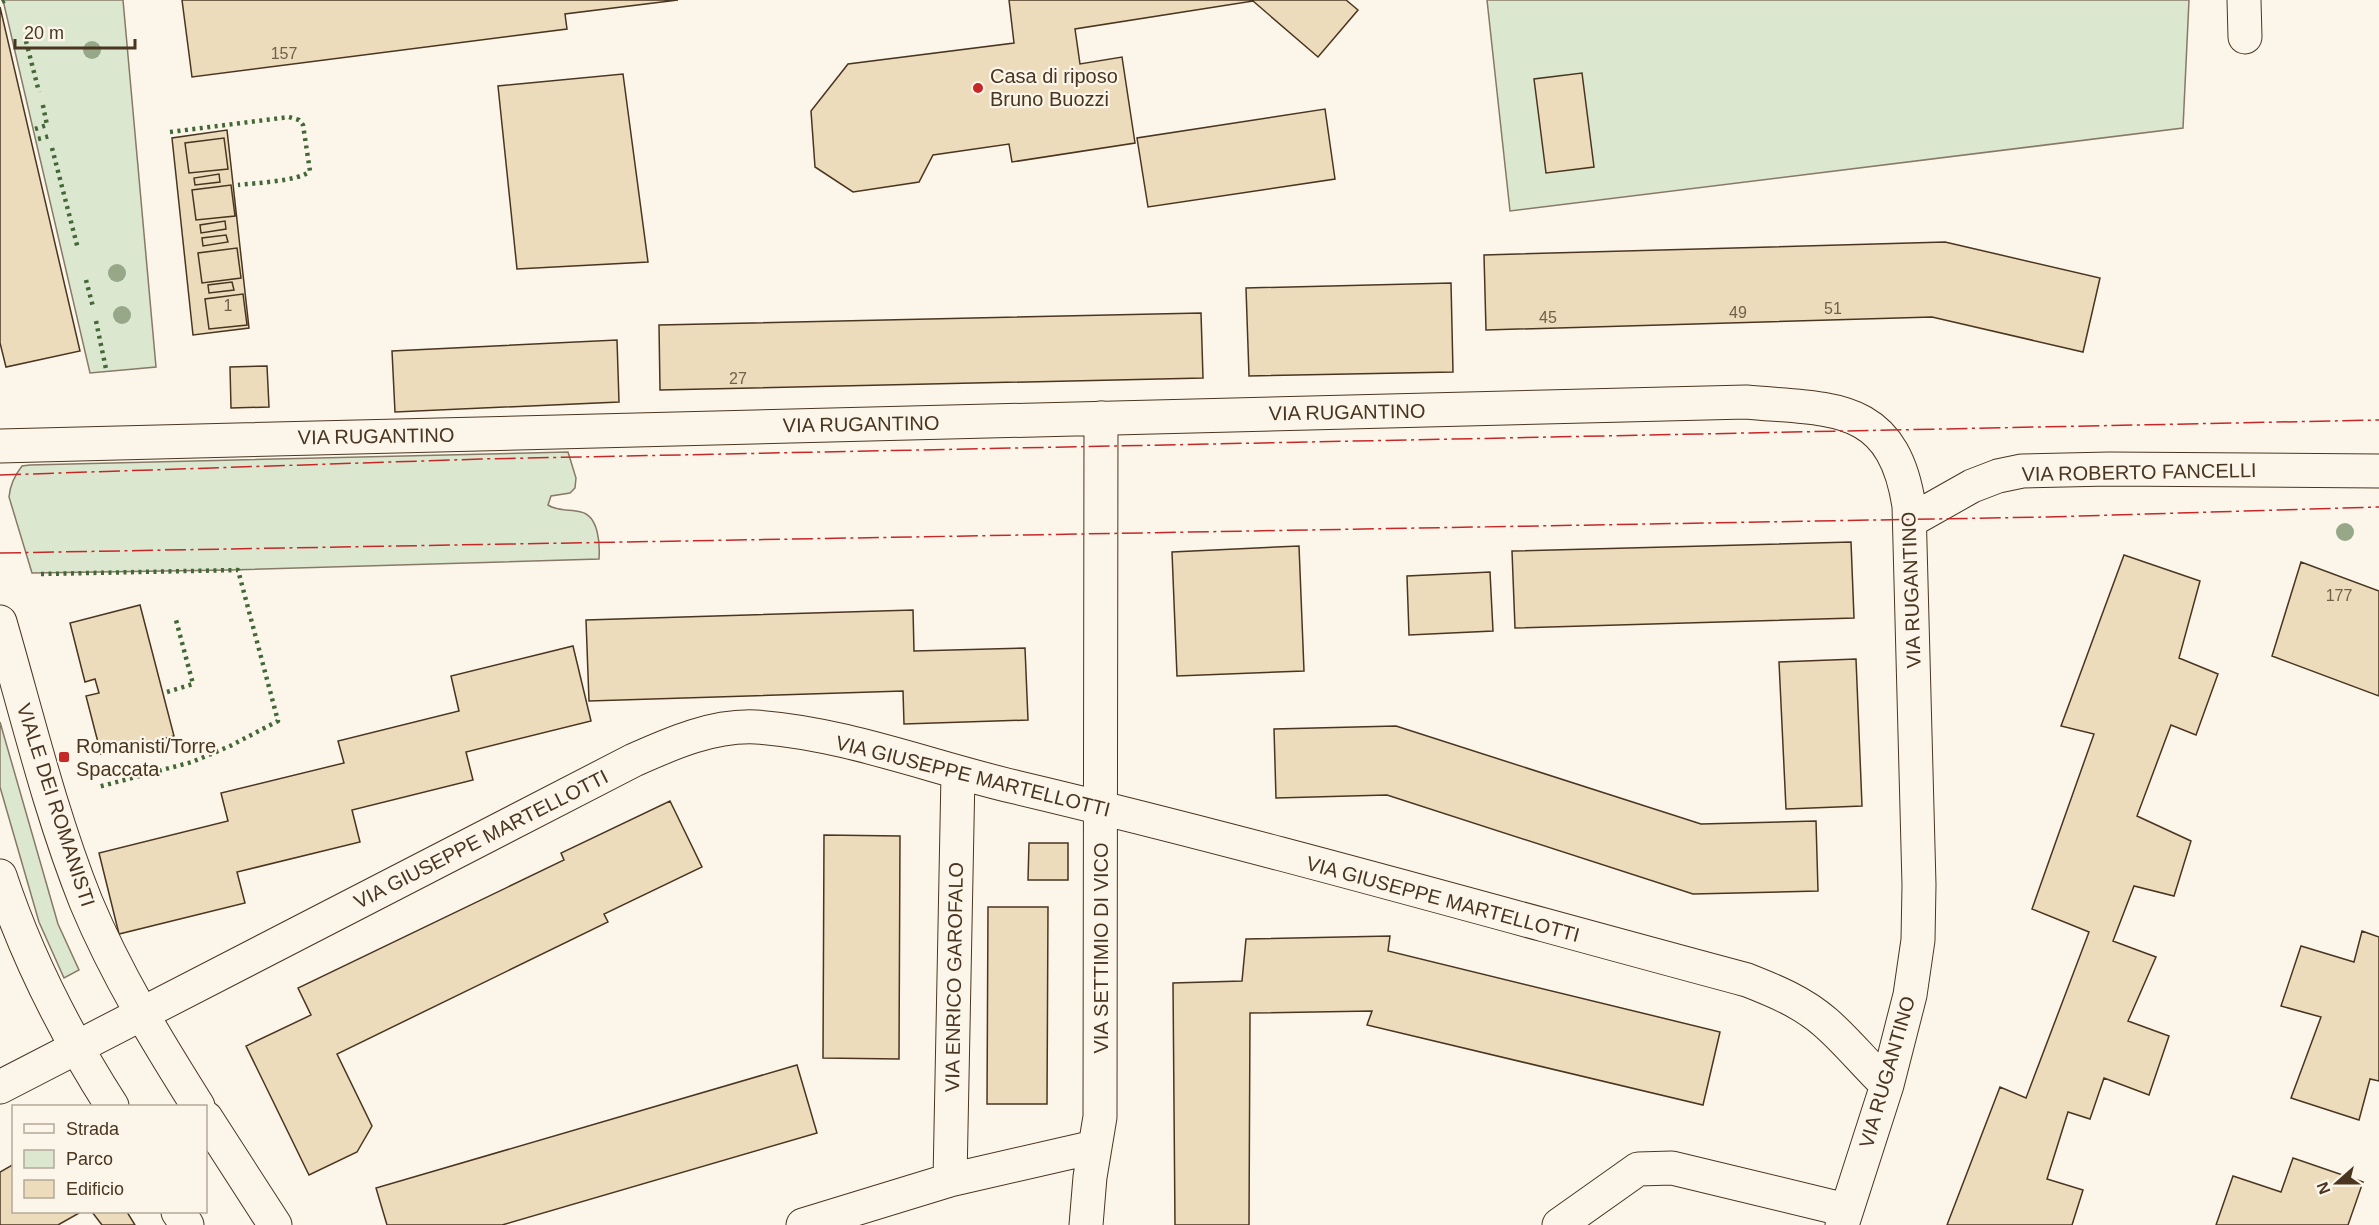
<svg xmlns="http://www.w3.org/2000/svg" width="2379" height="1225" viewBox="0 0 2379 1225" font-family="Helvetica,sans-serif">
	<style>
		.green { fill: #dce7d0; stroke: #887966; stroke-width: 1.5 }
		.building { fill: #ecdcbc; stroke: #4a3520; stroke-width: 1.5 }
		.lines { fill: none; stroke-linecap: round; stroke-linejoin: round }
		.street-casing { stroke: #4a3520; stroke-width: 35 }
		.secondary-casing { stroke: #4a3520; stroke-width: 35 }
		.street { stroke: #fbf6e9; stroke-width: 33 }
		.secondary { stroke: #fbf6e9; stroke-width: 33 }
		.hedge { stroke: #436837; stroke-width: 4.5; stroke-dasharray: 3 4.5; stroke-linecap: butt }
		.power { stroke: #c62828; stroke-width: 1.5; stroke-dasharray: 21 4.5 3 4.5; stroke-linecap: butt }
		.tree { fill: #96a887 }
		.poi-dot { fill: #c62828; stroke: #fbf6e9; stroke-width: 2 }
		.labels { text-anchor: middle; stroke-width: 4.5; stroke-linejoin: round; paint-order: stroke }
		.number-label { font-size: 16px; fill: #725f47 }
		.poi-label { font-size: 20px; fill: #4a3520; stroke: #fbf6e9; text-anchor: start }
		.street-label { font-size: 20px; fill: #4a3520; stroke: #fbf6e9 }
	</style>
	<rect width="100%" height="100%" fill="#fbf6e9"/>
	<!-- green -->
	<path class="green" d="M3,0H123L156,367L90,373Z
		M1487,0H2189L2183,128L1510,211Z
		M568,452L576,478L575,488L570,493L551,496L548,505C559,512 570,509 581,512C599,516 600,545 599,559L231,570L32,573L9,497C10,485 15,475 22,466L30,465Z
		M0,722L58,924L79,970L64,978L39,922L0,787Z"/>
	<!-- building -->
	<path class="building" d="M182,0H678L565,14L567,29L192,77Z
		M1009,0H1346L1358,10L1318,57L1253,1L1075,29L1080,64L1122,57L1135,143L1012,162L1009,144L933,155L919,182L853,192L815,167L811,111L848,64L1014,43Z
		M0,7L80,351L6,367L0,343Z
		M1582,73L1594,167L1546,173L1534,79Z
		M623,74L648,262L517,269L498,86Z
		M1325,109L1335,179L1148,207L1137,138Z
		M227,130L249,328L193,335L172,138Z
		M224,138L228,169L189,173L185,143Z
		M219,174L220,182L195,185L194,178Z
		M231,185L235,216L196,220L192,190Z
		M225,221L226,229L201,233L200,225Z
		M226,235L228,242L203,246L202,238Z
		M1945,242L2100,278L2083,352L1932,317L1486,330L1484,255Z
		M237,248L241,278L202,283L198,253Z
		M232,282L234,290L209,293L208,285Z
		M1451,283L1453,372L1249,376L1246,288Z
		M243,294L247,325L209,329L205,299Z
		M1201,313L1203,378L660,390L659,325Z
		M617,340L619,402L395,412L392,351Z
		M267,366L269,407L231,408L230,367Z
		M1851,542L1854,618L1515,628L1512,551Z
		M1299,546L1304,671L1177,676L1172,552Z
		M2124,555L2200,581L2179,658L2218,674L2196,735L2171,725L2137,816L2191,841L2174,896L2134,886L2113,941L2156,957L2128,1021L2169,1036L2149,1095L2104,1078L2090,1119L2068,1112L2047,1179L2083,1190L2072,1225H1947L2000,1087L2026,1098L2089,932L2032,909L2094,734L2061,726Z
		M2301,562L2379,591V696L2272,656Z
		M1490,572L1493,631L1409,635L1407,576Z
		M140,605L174,736L101,754L86,696L99,693L95,679L85,682L70,623Z
		M913,610L914,651L1025,648L1028,720L904,724L903,691L589,701L586,620Z
		M573,646L591,721L466,752L473,780L352,810L360,842L237,872L245,903L119,934L99,853L228,821L221,793L344,763L338,741L459,711L451,676Z
		M1856,659L1862,806L1786,809L1779,662Z
		M1396,726L1701,824L1816,821L1818,891L1693,894L1387,795L1276,798L1274,729Z
		M670,801L702,867L604,914L608,922L337,1054L372,1126L357,1152L309,1175L246,1046L311,1015L298,988L564,860L561,853Z
		M824,835L900,836L899,1059L823,1058Z
		M1029,843H1068V880H1028Z
		M988,907H1048L1047,1104H987Z
		M2362,931L2379,937V1081L2370,1079L2359,1120L2291,1098L2321,1017L2281,1006L2301,946L2354,962Z
		M1390,936L1388,951L1720,1032L1703,1105L1367,1025L1372,1011L1250,1013L1249,1225H1175L1173,983L1242,981L1246,939Z
		M797,1065L817,1133L502,1225H387L376,1188Z
		M2293,1158L2363,1182L2348,1225H2216L2233,1176L2281,1192Z
		M14,1164V1212H81L58,1225H0V1172Z
		M92,1212H127L135,1225H102Z"/>
	<g class="lines">
		<defs>
			<path id="street" d="M2244,0L2245,37
				M0,446L1746,402C1831,410 1893,401 1909,506L1919,885L1918,940L1910,995L1887,1085L1842,1225
				M1910,521L1972,486L1998,476L2022,471L2109,469L2379,471
				M0,1087L634,760C672,743 713,725 756,727C844,733 930,767 1015,787C1260,845 1504,915 1747,980C1775,991 1802,1002 1825,1022C1847,1041 1866,1065 1887,1085
				M950,1180L958,774
				M803,1225L950,1180L1094,1147
				M1086,1225L1090,1177L1100,1117L1101,418
				M1559,1225L1638,1169L1672,1168L1846,1210"/>
			<path id="secondary" d="M0,622C27,715 50,812 86,902C116,974 157,1041 198,1106
				M0,876C27,958 66,1034 112,1106
				M206,1118L275,1225
				M178,1212L187,1225"/>
		</defs>
		<!-- street casing -->
		<use href="#street" class="street-casing"/>
		<!-- secondary casing -->
		<use href="#secondary" class="secondary-casing"/>
		<!-- street -->
		<use href="#street" class="street"/>
		<!-- secondary -->
		<use href="#secondary" class="secondary"/>
		<!-- hedge -->
		<path class="hedge" d="M2,2L6,0
			M26,41L39,92
			M35,129L47,125L42,101
			M170,132L289,117L299,120L303,125L310,171C300,181 255,183 238,185
			M38,139L50,136
			M52,148L78,249
			M86,280L93,307
			M96,321L106,369
			M41,574L238,570L278,721L230,746L192,762L98,787
			M167,692L193,684L176,620"/>
		<!-- power -->
		<path class="power" d="M0,475L481,459L2379,420
			M0,553L2046,517L2379,507"/>
	</g>
	<!-- trees -->
	<g class="tree">
		<circle cx="92" cy="50" r="9"/>
		<circle cx="117" cy="273" r="9"/>
		<circle cx="122" cy="315" r="9"/>
		<circle cx="2345" cy="532" r="9"/>
	</g>
	<!-- markers -->
	<g class="poi-dot">
		<circle cx="978" cy="88" r="6"/>
		<rect x="58" y="751" width="12" height="12" rx="3"/>
	</g>
	<g class="labels">
		<!-- number labels -->
		<g class="number-label">
			<text x="284" y="59">157</text>
			<text x="228" y="311">1</text>
			<text x="1833" y="314">51</text>
			<text x="1738" y="318">49</text>
			<text x="1548" y="323">45</text>
			<text x="738" y="384">27</text>
			<text x="2339" y="601">177</text>
		</g>
		<!-- poi labels -->
		<g class="poi-label">
			<text x="990" y="83">Casa di riposo<tspan x="990" dy="23">Bruno Buozzi</tspan></text>
			<text x="76" y="753">Romanisti/Torre<tspan x="76" dy="23">Spaccata</tspan></text>
		</g>
		<!-- street labels -->
		<g class="street-label">
			<text transform="translate(1347 412) rotate(-1)" y="7">VIA RUGANTINO</text>
			<text transform="translate(861 424) rotate(-1)" y="7">VIA RUGANTINO</text>
			<text transform="translate(376 436) rotate(-1)" y="7">VIA RUGANTINO</text>
			<text transform="translate(2139 472) rotate(-1)" y="7">VIA ROBERTO FANCELLI</text>
			<text transform="translate(1911 590) rotate(-92)" y="7">VIA RUGANTINO</text>
			<text transform="translate(973 776) rotate(14)" y="7">VIA GIUSEPPE MARTELLOTTI</text>
			<text transform="translate(56 805) rotate(72)" y="7">VIALE DEI ROMANISTI</text>
			<text transform="translate(481 839) rotate(-27)" y="7">VIA GIUSEPPE MARTELLOTTI</text>
			<text transform="translate(1443 899) rotate(15)" y="7">VIA GIUSEPPE MARTELLOTTI</text>
			<text transform="translate(1101 948) rotate(-90)" y="7">VIA SETTIMIO DI VICO</text>
			<text transform="translate(954 977) rotate(-89)" y="7">VIA ENRICO GAROFALO</text>
			<text transform="translate(1887 1072) rotate(-74)" y="7">VIA RUGANTINO</text>
		</g>
	</g>
	<!-- legend -->
	<rect x="12" y="1105" width="195" height="108" fill="#fbf6e9" stroke="#b4a999" stroke-width="1.5"/>
	<rect x="24" y="1124" width="30" height="9" fill="#fbf6e9" stroke="#b4a999" stroke-width="1.5"/>
	<text x="66" y="1135" font-size="18" fill="#4a3520">Strada</text>
	<rect x="24" y="1150" width="30" height="18" fill="#dce7d0" stroke="#b4a999" stroke-width="1.5"/>
	<text x="66" y="1165" font-size="18" fill="#4a3520">Parco</text>
	<rect x="24" y="1180" width="30" height="18" fill="#ecdcbc" stroke="#b4a999" stroke-width="1.5"/>
	<text x="66" y="1195" font-size="18" fill="#4a3520">Edificio</text>
	<!-- north arrow -->
	<g transform="translate(2337 1183) rotate(249)" stroke="#fbf6e9" stroke-width="4.5" paint-order="stroke">
	<path d="M0-4.5L10 22L0 15L-10 22Z" fill="#4a3520"/>
	<text y="-9" font-size="16" font-weight="bold" text-anchor="middle" fill="#4a3520">N</text>
	</g>
	<!-- scale -->
	<path d="M15 39v9h120v-9" fill="none" stroke="#4a3520" stroke-width="3"/>
	<text x="24" y="39" font-size="18" fill="#4a3520" stroke="#fbf6e9" stroke-width="4.5" paint-order="stroke">20 m</text>
</svg>
